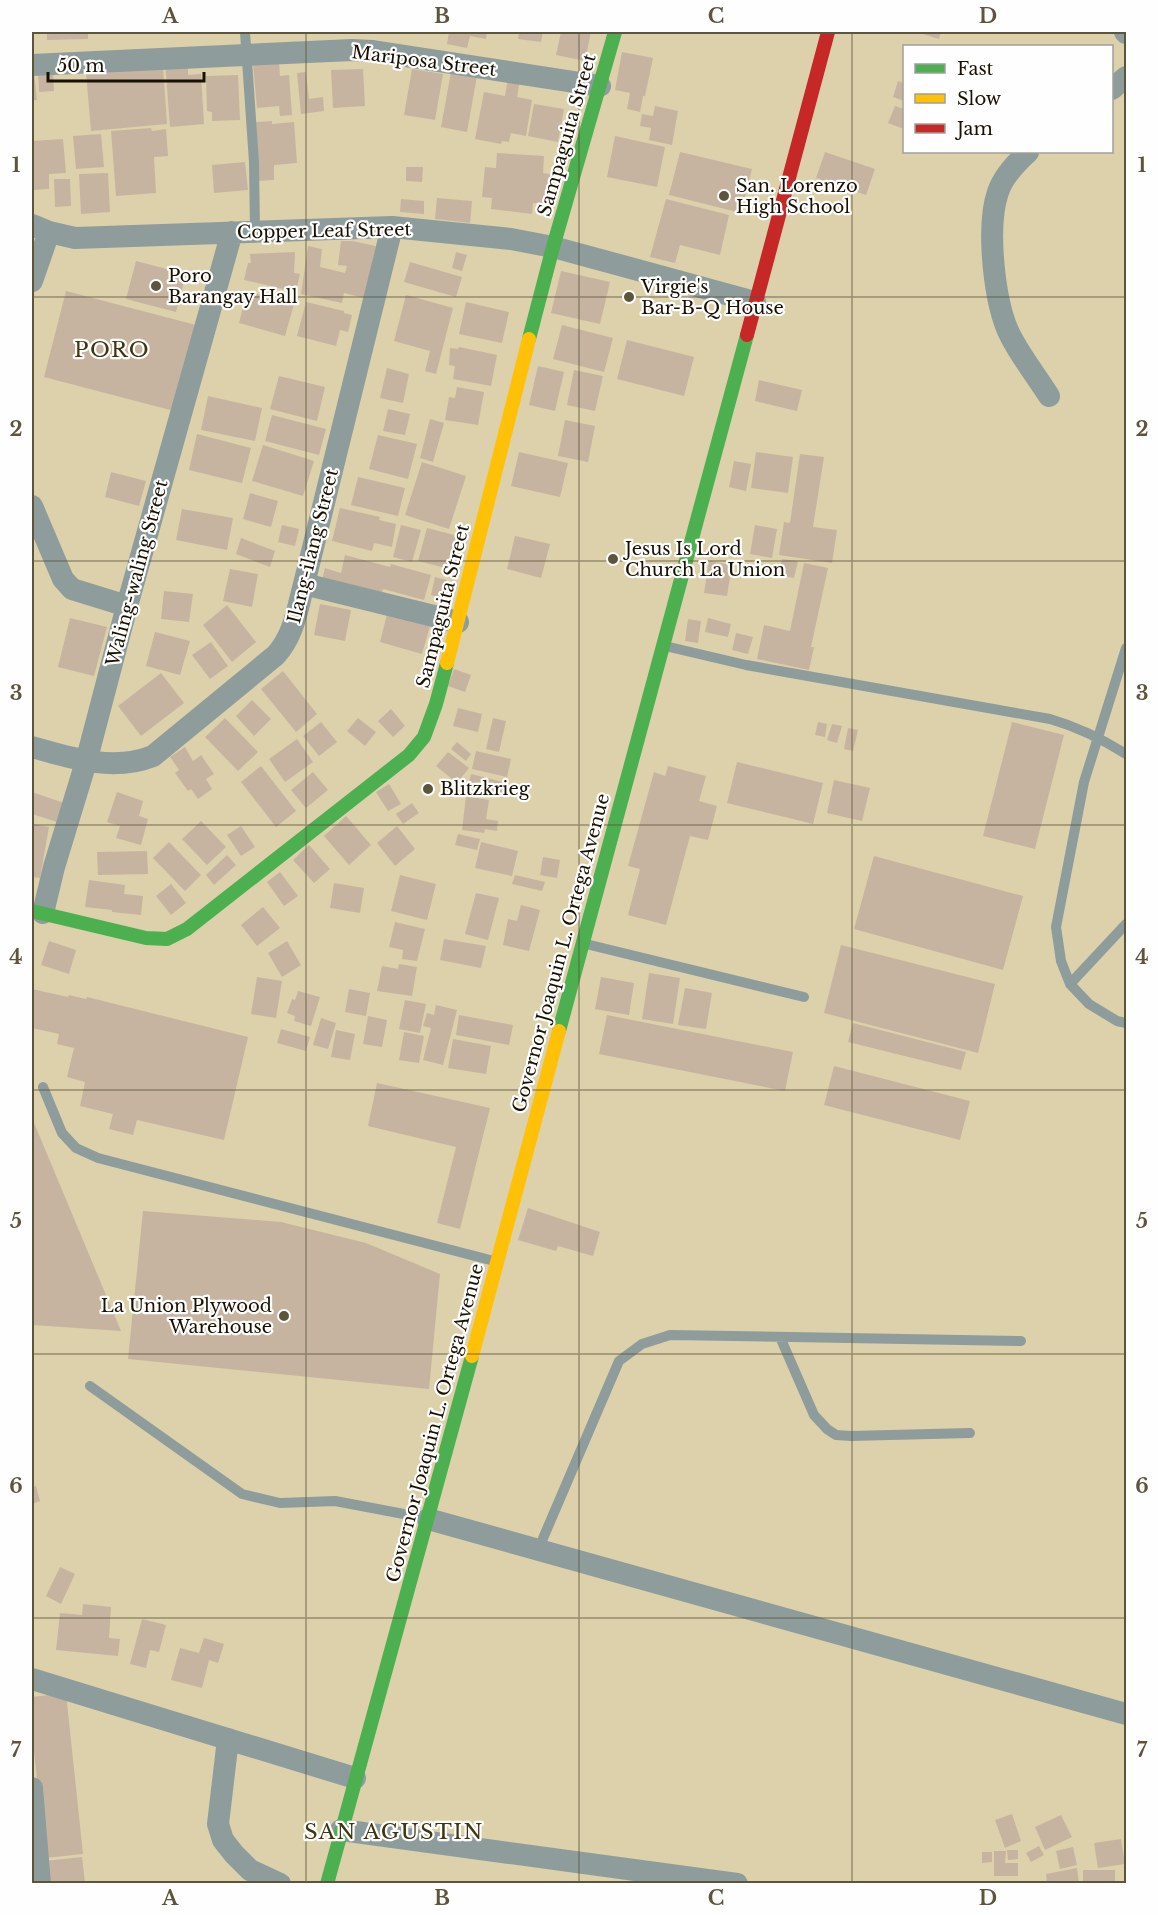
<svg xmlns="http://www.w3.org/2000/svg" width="1158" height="1915" viewBox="0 0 1158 1915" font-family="'Libre Baskerville',serif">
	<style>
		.building { fill: #c7b4a0 }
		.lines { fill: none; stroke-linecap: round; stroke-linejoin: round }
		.lane { stroke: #8e9d9c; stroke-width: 10 }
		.street { stroke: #8e9d9c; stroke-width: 22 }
		.fast { stroke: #4caf50; stroke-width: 14 }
		.slow { stroke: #ffc107; stroke-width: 14 }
		.jam { stroke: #c62828; stroke-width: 14 }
		.grid { fill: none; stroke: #5d543c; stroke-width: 1.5; stroke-opacity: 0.55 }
		.poi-dot { fill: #5d543c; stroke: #fefefe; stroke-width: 2 }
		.labels { text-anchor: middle; stroke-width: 4.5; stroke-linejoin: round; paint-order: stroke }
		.street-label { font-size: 18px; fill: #191100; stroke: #fefefe }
		.poi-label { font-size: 18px; fill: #191100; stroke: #fefefe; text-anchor: start }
		.quarter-label { font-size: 21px; letter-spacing: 1.5px; fill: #3f3510; stroke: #fefefe }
		.neatline { fill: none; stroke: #5d543c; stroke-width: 2 }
		.grid-label { font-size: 20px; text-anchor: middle; font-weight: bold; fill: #5d543c }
	</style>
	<rect width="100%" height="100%" fill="#dcd1ab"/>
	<!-- building -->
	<path class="building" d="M47,32H88V39L47,40Z
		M449,32H487L486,39L470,36L467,48L447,44Z
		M519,32H543L541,42L518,39Z
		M561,32H591L585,61L556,55Z
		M916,32H941L939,39Z
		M622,52L653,58L645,96H643L640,112L627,109L630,93L615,90Z
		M165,61L188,66V75L201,74L204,124L170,127Z
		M279,62L280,76L289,75L292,115L280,116L279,106L257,108L253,64Z
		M163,66L167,124L91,131L86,73Z
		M363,69L365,106L333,108L331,70Z
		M412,69L443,74L435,120L404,115Z
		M53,70L54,91L39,92L38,71Z
		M34,72L37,100H32V73Z
		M306,72L309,99L323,97L324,111L301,114L297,73Z
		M451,72L477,76L467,132L441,127Z
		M238,75L240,120L212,121V112L207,111L206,76Z
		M508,78L520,80L517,97L532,100L526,136L511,133L509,142L502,141L501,144L475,139L484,92L505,96Z
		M898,81L904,83V101L893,97Z
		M534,104L564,109L558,142L528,136Z
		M655,106L678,111L672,145L649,140L651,128L640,126L642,114L653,116Z
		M895,106L904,109V129L888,123Z
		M272,121V124L294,122L297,163L274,165V180L258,181L256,122Z
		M151,128L152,131L166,129L168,156L154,157L156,193L116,196L111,131Z
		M101,134L104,167L76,169L73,136Z
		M615,136L665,147L657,187L607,177Z
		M63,139L66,173L49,174V189L32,190V141Z
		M680,152L752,169L741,213L669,195Z
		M825,152L875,169L866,195L816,178Z
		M497,153L544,156L543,173L550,174L547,204L533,203L532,214L491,209L492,198L482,197L485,167L496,168Z
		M245,162L248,190L214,193L212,165Z
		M406,167H423L422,182L406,181Z
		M108,173L110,212L81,214L79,174Z
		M54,179H70L71,206L55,207Z
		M437,198L472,201L470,223L435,219Z
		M401,199L424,201V214L400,212Z
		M666,199L729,215L720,255L680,245L675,263L650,257Z
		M341,241H352L376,246L364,298L344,293L342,303L301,294L308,246L322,249L320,267L345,273L347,266L338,265Z
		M295,252L294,273L300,274L296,292L244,280L248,263H251L250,254Z
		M456,252L467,255L462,271L452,268Z
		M136,261L186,274L176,312L126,299Z
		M410,262L462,277L456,297L404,282Z
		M561,271L610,282L600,324L551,313Z
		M66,291L196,325L174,411L44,377Z
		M247,291L294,304L285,336L239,323Z
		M406,295L453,308L436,374L425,371L430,351L394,341Z
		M306,302L344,311V313L352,315L348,332L340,330L336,346L297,336Z
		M466,302L509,312L502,343L459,334Z
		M562,325L613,338L604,372L553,359Z
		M627,340L694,357L684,396L617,379Z
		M459,347L497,355L491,386L453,379L455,366L449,365L450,348L458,349Z
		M538,366L564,372L555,411L529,405Z
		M387,368L409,374L403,403L380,398Z
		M574,370L603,376L595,411L567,405Z
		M279,376L325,387L317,421L270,409Z
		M759,380L802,390L797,411L755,401Z
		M457,387L484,392L478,425L445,420L449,397L455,398Z
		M208,396L262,408L255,441L201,430Z
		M388,409L410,414L405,435L383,431Z
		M272,415L326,429L319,455L265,441Z
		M430,419L444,423L433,462L420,458Z
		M565,420L595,426L588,462L558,456Z
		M197,434L251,448L242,483L189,470Z
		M378,435L417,444L408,479L369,469Z
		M263,445L314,461L303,496L252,481Z
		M519,452L568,463L560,497L511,486Z
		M756,452L793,457L788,493L751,488Z
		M800,454L824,457L813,527L837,530L832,563L779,555L784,522L790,523Z
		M734,461L751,464L746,491L729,487Z
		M422,462L466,476L449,529L405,515Z
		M111,472L146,481L139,506L105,497Z
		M358,477L405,488L398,516L351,505Z
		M250,493L278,501L271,527L243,519Z
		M340,508L380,517L379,520L396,524L392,547L374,543L372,551L332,541Z
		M182,509L233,518L227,550L176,540Z
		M282,525L299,529L295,546L278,542Z
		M401,525L421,530L412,562L393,557Z
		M755,525L777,529L772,558L750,554Z
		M427,528L458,536L450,569L418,561Z
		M515,536L550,544L541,578L507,569Z
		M241,538L275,551L270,567L236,554Z
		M345,555L390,567L391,564L431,575L424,600L383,589L380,599L321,584L325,568L341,573Z
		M782,559L798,561L794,578L779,575Z
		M709,561L732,565L727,596L704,593Z
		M804,563L828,568L811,647H814L809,670L757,659L764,625L790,631Z
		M230,569L258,574L252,607L223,601Z
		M435,577L447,580L443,598L431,595Z
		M164,591L193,594L189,622L161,619Z
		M320,604L351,610L345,641L314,635Z
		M227,605L256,642L232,662L203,625Z
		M387,614L430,626L422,654L380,642Z
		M70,618L107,627L94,676L58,667Z
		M708,618L731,624L728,637L705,632Z
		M688,619L701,621L698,643L685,641Z
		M155,632L190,641L180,675L146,666Z
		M736,633L753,637L748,654L732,650Z
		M211,642L228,666L210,679L192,655Z
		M454,669L471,675L465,692L448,686Z
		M283,671L317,714L296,732L261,689Z
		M161,673L184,703L141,736L118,706Z
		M252,700L271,719L254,736L236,716Z
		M458,708L482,714L478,732L453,726Z
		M391,709L405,726L393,737L378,721Z
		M225,718L258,752L238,771L205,737Z
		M358,718L376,732L365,746L347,731Z
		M493,718L506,721L499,752L486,749Z
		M321,722L337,742L319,756L303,736Z
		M818,722L827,724L825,737L815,735Z
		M1012,722L1064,735L1035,849L983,836Z
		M832,724L842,726L837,743L827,740Z
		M848,728L858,730L853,751L844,749Z
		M297,739L313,762L285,782L269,759Z
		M457,742L471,754L466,761L451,749Z
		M185,747L193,761L201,755L214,774L206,779L212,789L198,799L191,789L188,791L175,773L179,770L170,757Z
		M476,751L511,759L507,777L472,769Z
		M448,752L469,768L457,783L436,766Z
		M737,762L823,783L813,824L727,803Z
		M261,766L296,811L276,827L241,782Z
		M668,766L706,776L699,801L717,806L708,840L690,836L666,925L628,915L640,869L628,866L654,772L665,776Z
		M313,772L328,790L306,808L291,790Z
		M471,774L507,783L503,798L467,788Z
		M834,780L870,788L862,821L827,813Z
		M389,784L401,804L388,811L376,792Z
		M32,792L67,804L60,823L32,814Z
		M117,792L143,801L139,816L148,819L141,845L116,838L120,826L107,822Z
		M466,796L489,800L486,819L498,821L497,831L485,829L484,833L462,830Z
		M412,803L419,813L403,824L396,814Z
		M346,816L371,845L349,865L324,836Z
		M201,821L226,847L207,865L182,839Z
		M32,824L49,827L40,878L32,877Z
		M241,826L255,847L241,856L227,835Z
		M397,826L415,849L395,866L377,843Z
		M458,834L480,839L477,850L455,845Z
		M169,842L201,875L185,891L153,858Z
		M481,842L518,851L512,876L475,868Z
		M309,845L330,869L314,883L293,860Z
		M147,851L148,874L98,875L97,852Z
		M227,855L236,865L214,885L206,875Z
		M874,856L1023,896L1003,970L854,929Z
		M543,857L560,860L557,878L540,875Z
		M280,872L298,896L284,906L267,882Z
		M400,875L436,884L427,920L391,911Z
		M515,875L545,882L542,891L512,884Z
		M89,880L125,885L124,894L143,896L141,915L112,912V910L85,907Z
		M334,883L364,888L360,913L330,908Z
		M171,884L186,903L171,915L156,896Z
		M476,893L499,898L488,940L465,934Z
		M521,905L540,910L529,951L503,945L508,919L517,921Z
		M263,907L280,928L257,946L241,925Z
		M395,922L425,929L417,961L402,959L403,950L389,947Z
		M444,939L486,946L481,968L440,960Z
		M49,941L76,950L69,974L41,965Z
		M287,941L301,965L282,977L268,953Z
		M841,945L995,984L978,1053L824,1013Z
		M399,964L417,967L412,996L377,991L382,966L398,969Z
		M649,973L680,978L673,1024L642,1019Z
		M257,977L282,981L276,1018L251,1014Z
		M601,977L634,983L629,1015L595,1009Z
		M685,988L712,993L706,1029L678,1025Z
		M32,989L68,997L69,995L86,999L87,997L248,1037L224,1140L137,1120L133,1135L109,1129L113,1114L80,1106L85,1082L67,1077L74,1048L57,1044L59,1034L32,1028Z
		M349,989L370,993L366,1016L345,1012Z
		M298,991L320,997L311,1026L294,1021L295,1016L287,1013L292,999L295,1000Z
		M405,1000L426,1004L420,1033L399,1029Z
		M436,1005L457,1010L443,1065L423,1060L431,1028L423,1026L427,1013L434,1015Z
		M459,1015L513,1025L509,1045L456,1035Z
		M607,1015L793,1052L785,1091L599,1054Z
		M368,1016L387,1020L382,1047L363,1044Z
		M321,1018L336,1023L328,1049L313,1045Z
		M853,1023L966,1052L961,1070L848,1042Z
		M281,1029L310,1037L306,1051L277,1043Z
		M336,1030L355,1034L350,1060L331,1057Z
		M404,1032L424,1036L419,1063L399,1060Z
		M453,1039L491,1046L486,1074L448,1068Z
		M834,1066L970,1101L960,1140L824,1105Z
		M377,1083L490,1108L460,1229L437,1223L456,1147L368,1126Z
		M32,1118L121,1331L32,1325Z
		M528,1208L600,1232L593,1256L558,1246L556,1251L518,1240Z
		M143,1211L281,1222L366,1243L440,1274L429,1389L128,1359Z
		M36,1486L40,1501L32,1504V1487Z
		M60,1567L75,1574L61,1604L46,1596Z
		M83,1604L111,1607L109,1638L120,1639L118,1656L56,1650L60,1613L82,1615Z
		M142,1619L166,1625L159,1652L150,1650L146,1668L130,1664Z
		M204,1638L224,1644L218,1663L209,1660L202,1688L171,1680L180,1648L199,1653Z
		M66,1693L83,1854L45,1858L32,1731V1697Z
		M1012,1814L1021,1841L1005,1848L995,1820Z
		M1061,1815L1072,1837L1045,1850L1035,1827Z
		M1121,1839L1125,1864L1098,1868L1094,1843Z
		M1039,1846L1044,1855L1031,1862L1026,1853Z
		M1073,1847L1077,1865L1060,1869L1056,1851Z
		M1007,1850H1018V1859L1008,1860Z
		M994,1851H1006L1005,1863H1018V1876H994Z
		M982,1852H992V1862L982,1863Z
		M82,1857L85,1883L47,1884L45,1861Z
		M1077,1868L1079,1883L1047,1884L1046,1874Z
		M1083,1870H1115V1884H1083Z"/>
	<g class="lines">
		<!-- lane -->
		<path class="lane" d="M245,32L254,162L255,232
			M665,646L746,665L1050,719C1078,727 1102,739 1126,754
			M1126,648L1084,782L1056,927L1061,961L1070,984L1089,1004L1117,1021L1126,1023
			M586,944L804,997
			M1070,984L1126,924
			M43,1087L62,1133L76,1148L98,1158L494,1261
			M780,1337L814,1415L827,1429L836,1435L851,1436L970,1433
			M90,1386L242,1494L280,1503L335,1501L425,1518
			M538,1550L619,1361L642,1344L670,1335L1021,1341"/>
		<!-- street -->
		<path class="street" d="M1125,32L1126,33
			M32,65L352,50L373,51L600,86
			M1112,89L1126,77
			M1028,152C1017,162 1003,177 998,192C986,227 994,305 1011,337C1022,358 1037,377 1049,396
			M32,225L49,232L75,238L392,227L511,239L553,247L755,302
			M32,281L49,232
			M32,506L63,579L72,589L127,606
			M304,584L458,622
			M32,747C71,758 113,772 153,756L276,655C294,635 297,610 304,584L392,227
			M43,913L54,867L86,762L127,606L232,232
			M428,1519L1126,1714
			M32,1679L355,1778
			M228,1739L218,1824L223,1840L234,1854L250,1870L280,1884
			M32,1788L40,1884
			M341,1830L737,1884"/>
		<!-- fast -->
		<path class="fast" d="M529,339L553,247L615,32
			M32,911L146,938L167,939L187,929L409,755L424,737L436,704L447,663
			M559,1031L747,335
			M327,1884L472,1356"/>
		<!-- slow -->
		<path class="slow" d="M447,663L529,339
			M472,1356L559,1031"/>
		<!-- jam -->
		<path class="jam" d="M747,335L828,32"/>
	</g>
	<!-- grid -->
	<path class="grid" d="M306,32V1884M579,32V1884M852,32V1884M32,297H1126M32,561H1126M32,825H1126M32,1090H1126M32,1354H1126M32,1618H1126"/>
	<!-- markers -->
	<g class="poi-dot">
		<circle cx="724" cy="196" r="6"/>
		<circle cx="156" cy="286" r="6"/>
		<circle cx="629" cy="297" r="6"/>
		<circle cx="613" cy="559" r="6"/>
		<circle cx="428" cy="789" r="6"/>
		<circle cx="284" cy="1316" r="6"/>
	</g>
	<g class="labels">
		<!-- street labels -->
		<g class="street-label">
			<text transform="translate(424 61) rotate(7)" y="6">Mariposa Street</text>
			<text transform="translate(567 135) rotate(-74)" y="6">Sampaguita Street</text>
			<text transform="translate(324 231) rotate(-1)" y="6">Copper Leaf Street</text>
			<text transform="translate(313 546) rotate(-76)" y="6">Ilang-ilang Street</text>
			<text transform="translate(137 573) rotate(-75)" y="6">Waling-waling Street</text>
			<text transform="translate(443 606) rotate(-76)" y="6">Sampaguita Street</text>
			<text transform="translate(561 953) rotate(-75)" y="6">Governor Joaquin L. Ortega Avenue</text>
			<text transform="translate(435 1423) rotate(-75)" y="6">Governor Joaquin L. Ortega Avenue</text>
		</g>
		<!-- poi labels -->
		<g class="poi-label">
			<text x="736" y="192">San. Lorenzo<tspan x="736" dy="21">High School</tspan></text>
			<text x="168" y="282">Poro<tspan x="168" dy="21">Barangay Hall</tspan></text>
			<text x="641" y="293">Virgie's<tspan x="641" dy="21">Bar-B-Q House</tspan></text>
			<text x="625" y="555">Jesus Is Lord<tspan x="625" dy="21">Church La Union</tspan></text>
			<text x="440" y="795">Blitzkrieg</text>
			<text x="272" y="1312" text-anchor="end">La Union Plywood<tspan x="272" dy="21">Warehouse</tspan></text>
		</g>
		<!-- quarter labels -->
		<g class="quarter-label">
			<text x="112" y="357">PORO</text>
			<text x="394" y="1839">SAN AGUSTIN</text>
		</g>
	</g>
	<!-- border -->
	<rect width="1158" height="1915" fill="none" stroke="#fefefe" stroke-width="66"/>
	<!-- legend -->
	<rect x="903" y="45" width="210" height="108" fill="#fefefe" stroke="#a29f98" stroke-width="1.5"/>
	<rect x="915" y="64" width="30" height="9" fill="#4caf50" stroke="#a29f98" stroke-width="1.5"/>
	<text x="957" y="75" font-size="18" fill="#191100">Fast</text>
	<rect x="915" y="94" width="30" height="9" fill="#ffc107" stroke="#a29f98" stroke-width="1.5"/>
	<text x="957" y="105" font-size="18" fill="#191100">Slow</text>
	<rect x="915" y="124" width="30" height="9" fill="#c62828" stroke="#a29f98" stroke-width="1.5"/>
	<text x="957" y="135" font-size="18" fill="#191100">Jam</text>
	<!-- scale -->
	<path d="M48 72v9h156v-9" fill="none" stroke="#191100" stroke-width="3"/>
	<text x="57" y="72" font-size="18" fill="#191100" stroke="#fefefe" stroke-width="4.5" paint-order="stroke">50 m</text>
	<rect x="33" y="33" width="1092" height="1849" class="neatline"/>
	<g class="grid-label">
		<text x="170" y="23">A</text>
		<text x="442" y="23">B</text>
		<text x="716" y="23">C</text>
		<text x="988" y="23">D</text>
		<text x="16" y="172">1</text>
		<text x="1142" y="172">1</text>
		<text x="16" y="436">2</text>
		<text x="1142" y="436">2</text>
		<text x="16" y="700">3</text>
		<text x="1142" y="700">3</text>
		<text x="16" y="964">4</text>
		<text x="1142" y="964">4</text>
		<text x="16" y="1228">5</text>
		<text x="1142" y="1228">5</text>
		<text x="16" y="1493">6</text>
		<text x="1142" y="1493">6</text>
		<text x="16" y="1757">7</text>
		<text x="1142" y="1757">7</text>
		<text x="170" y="1905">A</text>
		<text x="442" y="1905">B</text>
		<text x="716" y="1905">C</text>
		<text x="988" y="1905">D</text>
	</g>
</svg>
